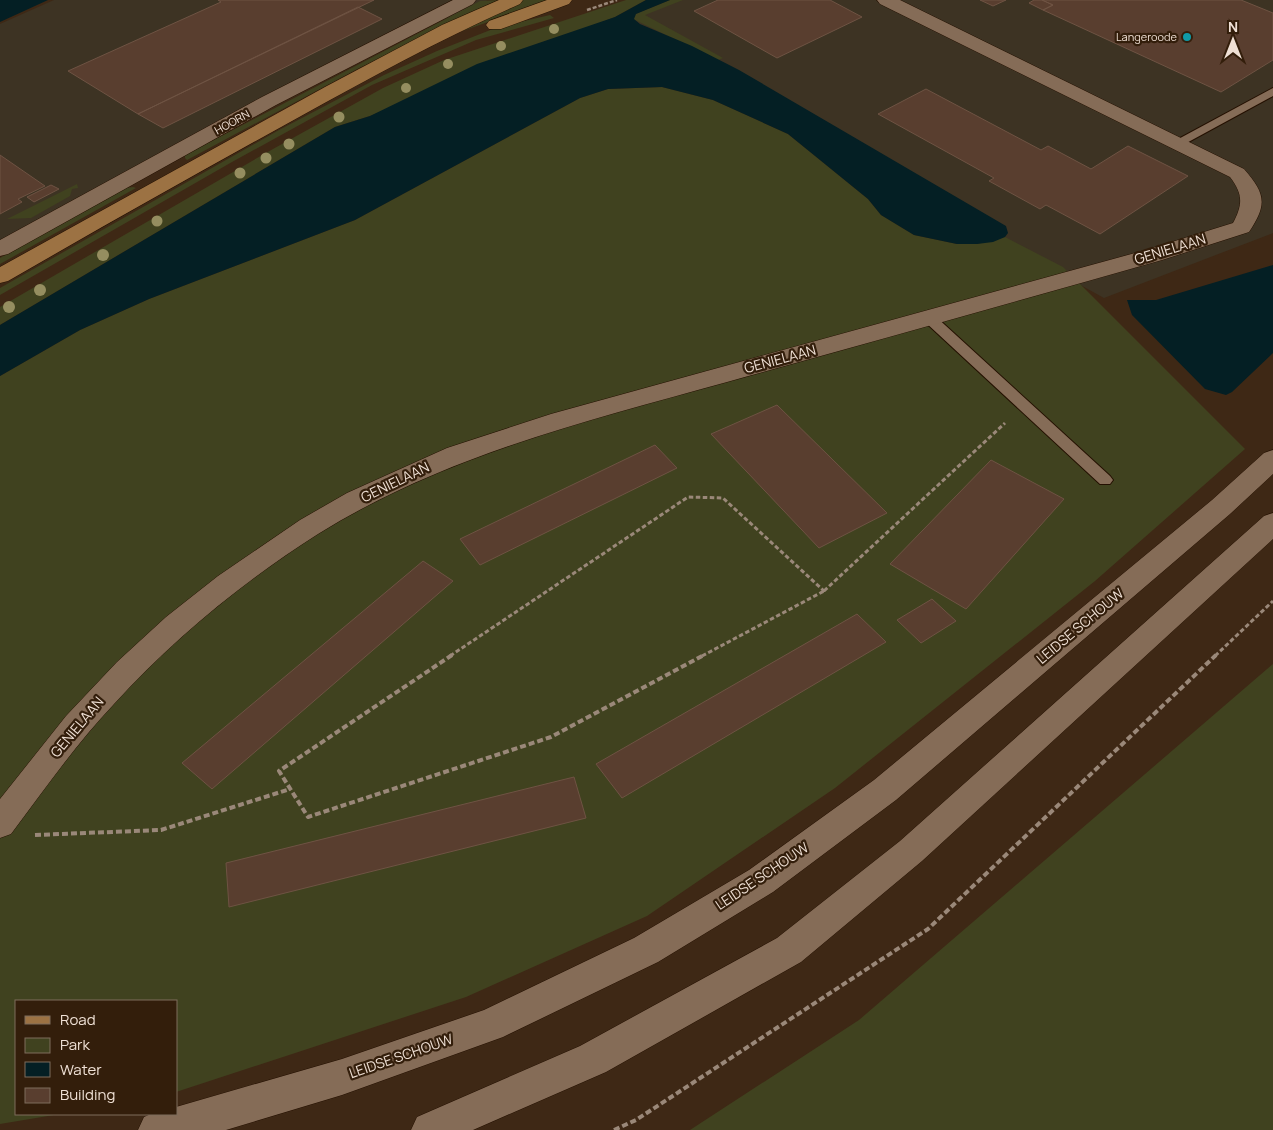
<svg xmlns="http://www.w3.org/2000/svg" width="1273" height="1130" viewBox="0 0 1273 1130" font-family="Manrope,sans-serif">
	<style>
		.industrial { fill: #3d3323 }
		.green { fill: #40421f }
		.water { fill: #041f24 }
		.building { fill: #593e2f; stroke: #6e5343 }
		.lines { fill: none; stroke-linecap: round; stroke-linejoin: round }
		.service-casing { stroke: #241001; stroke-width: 2 }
		.minor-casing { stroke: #241001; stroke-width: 1 }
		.tertiary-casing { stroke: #241001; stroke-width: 1 }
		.primary-casing { stroke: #241001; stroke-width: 1 }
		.path-far2 { stroke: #9a8879; stroke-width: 2.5; stroke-dasharray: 4 2; stroke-linecap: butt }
		.path-far1 { stroke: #9a8879; stroke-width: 3; stroke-dasharray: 4.5 2.5; stroke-linecap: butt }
		.path { stroke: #9a8879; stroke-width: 4; stroke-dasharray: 6 3; stroke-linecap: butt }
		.service { fill: #856c57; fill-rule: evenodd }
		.minor { fill: #856c57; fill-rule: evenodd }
		.tertiary { fill: #856c57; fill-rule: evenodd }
		.primary { fill: #9c7243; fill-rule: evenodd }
		.tree { fill: #958e60 }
		.culture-dot { fill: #0f9aa8; stroke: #331e0b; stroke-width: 2 }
		.labels { text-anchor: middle; stroke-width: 4.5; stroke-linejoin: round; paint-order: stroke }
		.far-poi-label { font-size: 11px; fill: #efe0d5; stroke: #331e0b; text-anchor: end }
		.far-street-label { font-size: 11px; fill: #efe0d5; stroke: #331e0b }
		.street-label { font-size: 14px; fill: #efe0d5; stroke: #331e0b }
	</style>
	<rect width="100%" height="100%" fill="#3e2815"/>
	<!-- industrial -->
	<path class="industrial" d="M54,0H488L346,62L0,249V24Z
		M674,0H1273V233L1104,298L717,84L618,21Z"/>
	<!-- green -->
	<path class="green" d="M500,0L361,67L187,160L185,158V155L480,1Z
		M522,0H551L454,34Z
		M626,0H646L615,17L370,116L335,127L0,325V307L264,154L383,88L444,60Z
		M670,0H683L645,15L723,58L718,60L633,19L635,14Z
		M550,15L554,18L476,40L372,85L232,162L0,295V288L279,130L384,75L437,51L498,27Z
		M662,87L713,100L788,134L868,199L881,215L914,235L957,244H977L1005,237L1063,267L1245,449L1095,581L835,788L647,916L466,997L176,1092V1001H16V1114H60L0,1124V376L80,330L149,299L355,220L580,98L608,89Z
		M77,184L78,188L72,189L70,196L31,218L7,219Z
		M133,187L136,188L0,264V258L125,188Z
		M1273,664V1130H690L859,1020Z"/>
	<!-- water -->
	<path class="water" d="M0,0H48L0,22Z
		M646,0H670L636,14L634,19L640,24L692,46L739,70L1006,226L1008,233L1005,237L993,242L977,244H957L914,235L881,215L868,199L788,134L713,100L662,87L608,89L580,98L355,220L149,299L80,330L0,376V325L335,127L370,116L477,64L615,17Z
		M1273,265V353L1232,392L1226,395L1205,389L1132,315L1127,300H1156Z"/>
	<!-- building -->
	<path class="building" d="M218,0H374L138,114L68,71L221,2Z
		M718,0H830L862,17L777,58L694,11Z
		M980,0H1006L993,6Z
		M1034,0H1042L1053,5L1043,10L1029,3Z
		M1042,0H1241L1273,13V60L1221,92L1043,10L1053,5Z
		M358,7L382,19L163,128L138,114Z
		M926,89L1041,150L1048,146L1091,169L1128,146L1188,176L1100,234L1046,205L1040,209L989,181L994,178L878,114Z
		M0,155L45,186L18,199L22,202L0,214Z
		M51,185L59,189L34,202L27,197Z
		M777,405L887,513L819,548L711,434Z
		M655,445L677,468L480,565L460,539Z
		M991,460L1064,499L966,609L890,564Z
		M423,561L453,581L212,789L182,763Z
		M932,599L956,621L921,643L897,620Z
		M857,614L886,642L622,798L596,764Z
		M574,777L586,818L229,907L226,863Z"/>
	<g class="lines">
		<defs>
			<path id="service" d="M1273,88V96L1181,146L1177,147L1171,143Z
				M929,314L934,315L1110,476L1113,480L1110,484H1100L924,321L922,318Z"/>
			<path id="minor" d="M453,0H476L473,4L276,105L8,254L0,256V240L262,97Z
				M877,0H900L1244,169C1265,193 1268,204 1249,232L1162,260C1017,301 872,342 727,382C586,421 443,456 318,534C244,581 173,639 114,704C76,744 44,790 11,834L0,838V799L66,716L117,662L166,617L218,576L300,520L347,493L447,448L551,414L1146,250L1233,223C1243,204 1243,194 1230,177L880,4Z"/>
			<path id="tertiary" d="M1273,450V474L1230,514L896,800L773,892L658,962L503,1037L342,1095L226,1130H138L144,1117L151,1114H176V1107L342,1059L484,1010L634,938L749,870L874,780L1212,500L1264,453Z
				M1273,513V539L922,861L801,962L606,1072L473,1130H411L417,1117L580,1046L777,938L900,841L1264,516Z"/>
			<path id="primary" d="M499,0H523L520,4C445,37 373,76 301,116C203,170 105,225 8,281L0,283V267L325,87L442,25Z
				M547,0H572L569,4L501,29H489L486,25L489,21Z"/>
		</defs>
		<!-- service casing -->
		<use href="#service" class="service-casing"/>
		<!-- minor casing -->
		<use href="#minor" class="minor-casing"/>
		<!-- tertiary casing -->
		<use href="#tertiary" class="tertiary-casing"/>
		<!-- primary casing -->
		<use href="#primary" class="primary-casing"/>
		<!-- path-far2 -->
		<path class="path-far2" d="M587,10L617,0"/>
		<!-- path-far1 -->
		<path class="path-far1" d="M824,591L1005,423
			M450,656L688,497L723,498L824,591
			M702,656L824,591
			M1215,656L1273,601"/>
		<!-- path -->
		<path class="path" d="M452,655L279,771L308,817L551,737L704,655
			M35,835L161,830L290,789
			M614,1130L636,1120L928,929L1216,655"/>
		<!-- service -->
		<use href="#service" class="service"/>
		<!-- minor -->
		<use href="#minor" class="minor"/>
		<!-- tertiary -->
		<use href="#tertiary" class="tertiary"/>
		<!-- primary -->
		<use href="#primary" class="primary"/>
	</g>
	<!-- trees -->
	<g class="tree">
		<circle cx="554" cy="29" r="5"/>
		<circle cx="501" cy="46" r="5"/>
		<circle cx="448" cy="64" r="5"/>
		<circle cx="406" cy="88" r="5"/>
		<circle cx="339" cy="117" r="5.5"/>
		<circle cx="289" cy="144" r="5.5"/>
		<circle cx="266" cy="158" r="5.5"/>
		<circle cx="240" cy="173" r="5.5"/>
		<circle cx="157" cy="221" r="5.5"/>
		<circle cx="103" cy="255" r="6"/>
		<circle cx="40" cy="290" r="6"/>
		<circle cx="9" cy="307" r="6"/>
	</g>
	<!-- markers -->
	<circle class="culture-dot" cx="1187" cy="37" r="5"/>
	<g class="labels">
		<!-- far-poi labels -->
		<g class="far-poi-label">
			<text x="1177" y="41">Langeroode</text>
		</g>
		<!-- far-street labels -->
		<g class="far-street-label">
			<text transform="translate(232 122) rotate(-29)" y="4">HOORN</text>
		</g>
		<!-- street labels -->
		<g class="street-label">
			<text transform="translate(1170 249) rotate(-17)" y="5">GENIELAAN</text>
			<text transform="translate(780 359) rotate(-15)" y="5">GENIELAAN</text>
			<text transform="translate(395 482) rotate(-26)" y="5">GENIELAAN</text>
			<text transform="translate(1080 626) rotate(-40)" y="5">LEIDSE SCHOUW</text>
			<text transform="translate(77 727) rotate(-50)" y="5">GENIELAAN</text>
			<text transform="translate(762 876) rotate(-34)" y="5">LEIDSE SCHOUW</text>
			<text transform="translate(401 1056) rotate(-19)" y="5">LEIDSE SCHOUW</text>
		</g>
	</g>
	<!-- legend -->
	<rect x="15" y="1000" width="162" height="115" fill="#331e0b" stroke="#7e6c5c"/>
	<rect x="25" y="1016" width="25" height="8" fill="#9c7243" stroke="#7e6c5c"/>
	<text x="60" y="1025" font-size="15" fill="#efe0d5">Road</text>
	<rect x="25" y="1038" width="25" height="15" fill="#40421f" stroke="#7e6c5c"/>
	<text x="60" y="1050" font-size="15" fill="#efe0d5">Park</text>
	<rect x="25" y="1062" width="25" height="15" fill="#041f24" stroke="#7e6c5c"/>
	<text x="60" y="1075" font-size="15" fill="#efe0d5">Water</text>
	<rect x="25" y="1088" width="25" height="15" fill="#593e2f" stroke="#7e6c5c"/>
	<text x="60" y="1100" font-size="15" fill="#efe0d5">Building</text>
	<!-- north arrow -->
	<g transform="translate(1233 40)" stroke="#331e0b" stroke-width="4" paint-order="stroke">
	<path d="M0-4L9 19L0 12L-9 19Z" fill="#efe0d5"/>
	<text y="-8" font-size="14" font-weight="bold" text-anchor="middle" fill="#efe0d5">N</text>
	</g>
</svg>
